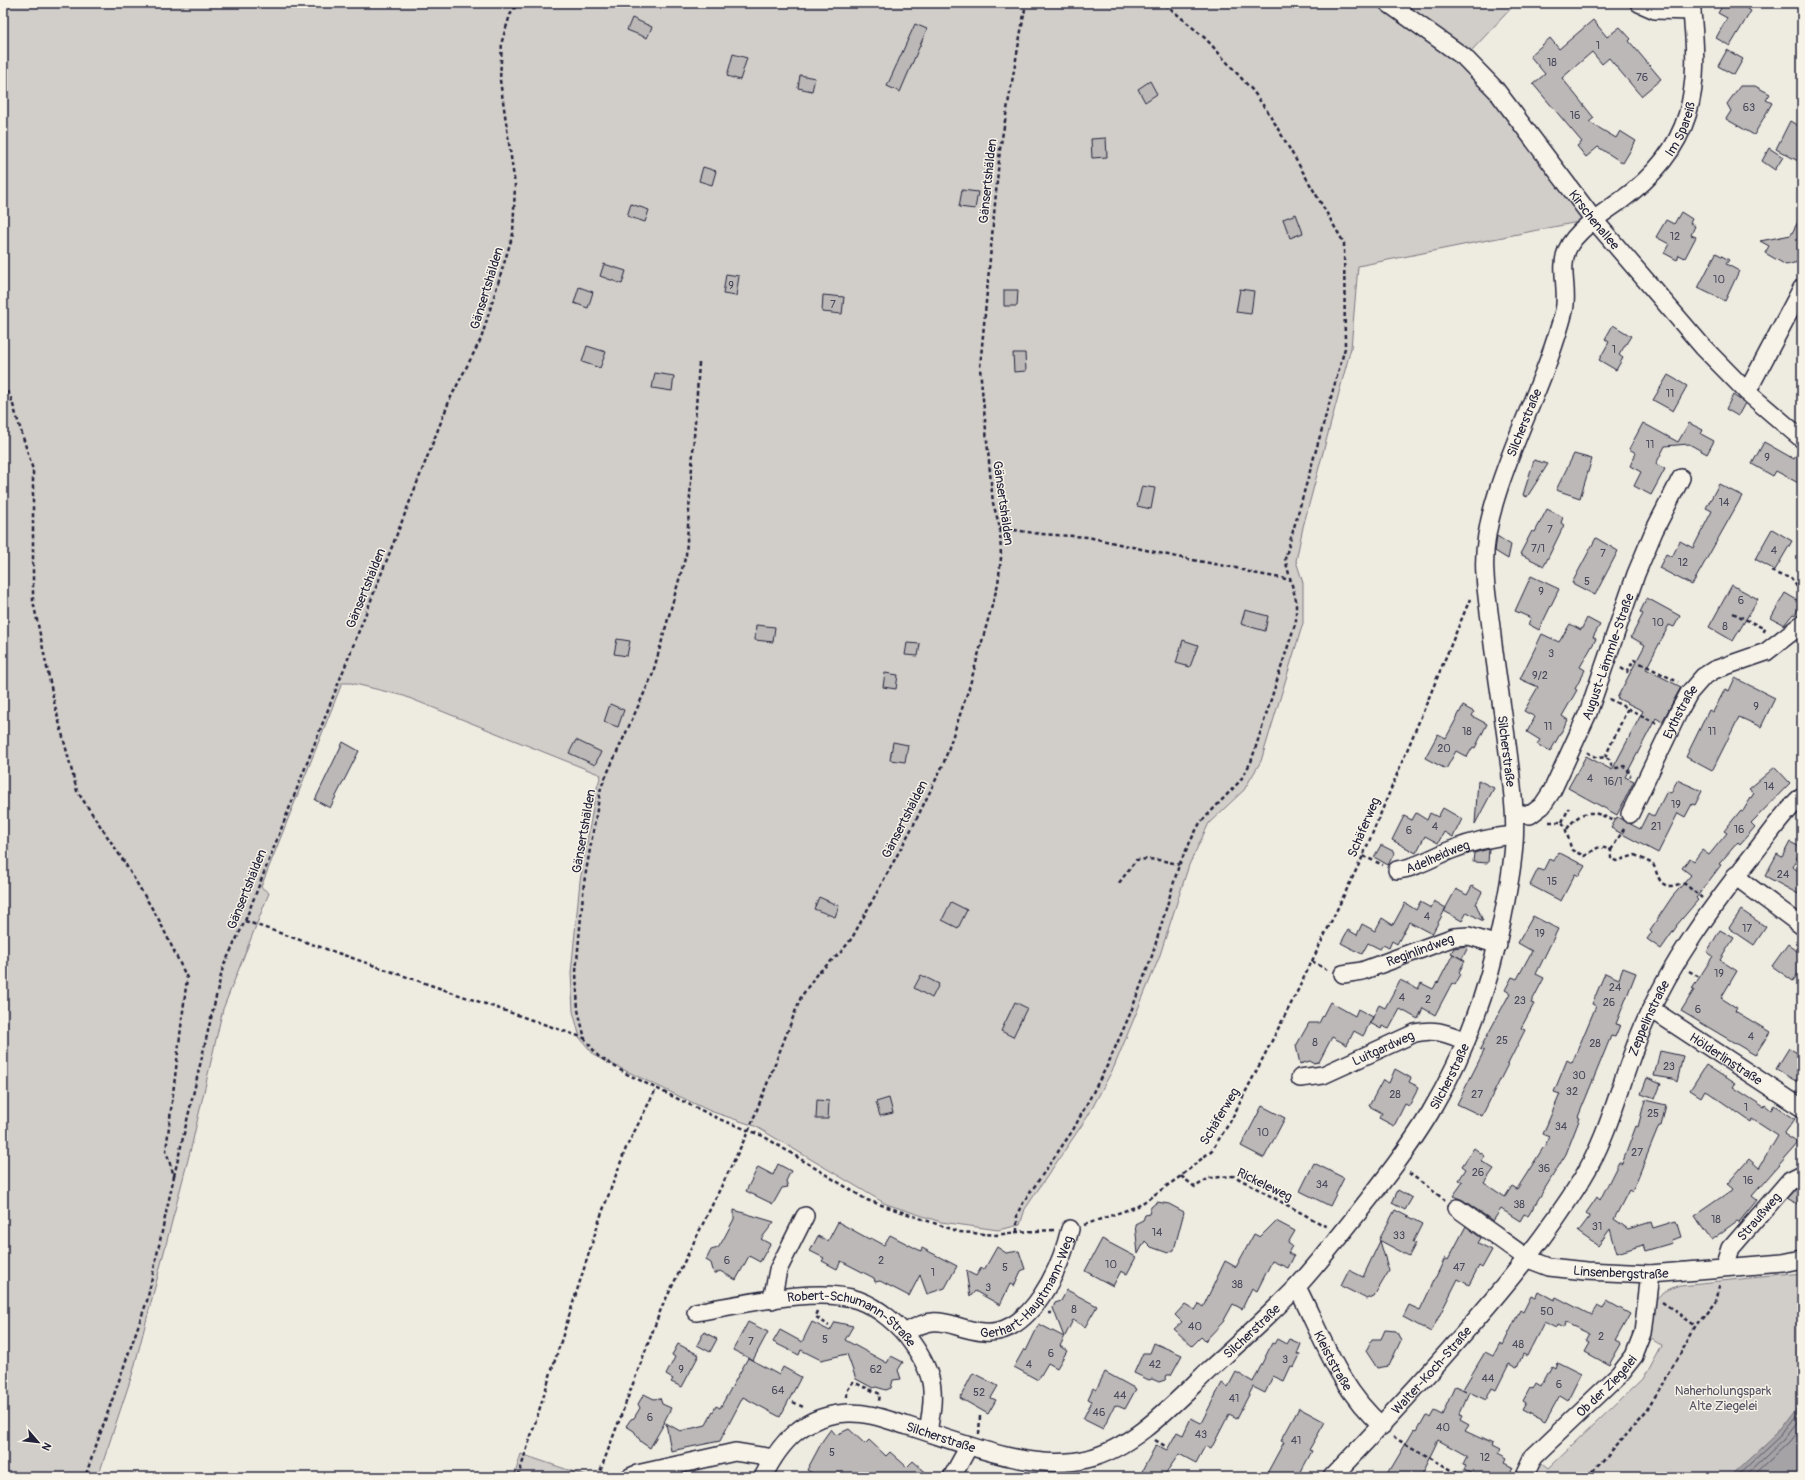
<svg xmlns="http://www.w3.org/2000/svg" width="1805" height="1480" viewBox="0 0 1805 1480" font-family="Pangolin,sans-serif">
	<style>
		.green { fill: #d1cdc9; stroke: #7a7882 }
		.water { fill: #a6a3a6; stroke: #716f7b }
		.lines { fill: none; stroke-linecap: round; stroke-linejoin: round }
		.shore { stroke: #575666; stroke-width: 1 }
		.building { fill: #bbb8b7; stroke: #22223b }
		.minor-casing { stroke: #22223b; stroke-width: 20 }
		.path { stroke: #22223b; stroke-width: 2.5; stroke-dasharray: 4 3; stroke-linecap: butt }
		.minor { stroke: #f7f3e8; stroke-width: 17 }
		.labels { text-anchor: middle; stroke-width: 3; stroke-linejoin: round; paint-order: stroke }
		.number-label { font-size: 11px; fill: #48485a }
		.street-label { font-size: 13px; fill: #22223b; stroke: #f7f3e8 }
		.park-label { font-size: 13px; fill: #575566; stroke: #f7f3e8 }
	</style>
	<rect width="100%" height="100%" fill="#eeebe1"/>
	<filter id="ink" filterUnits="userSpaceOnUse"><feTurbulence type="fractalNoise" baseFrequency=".025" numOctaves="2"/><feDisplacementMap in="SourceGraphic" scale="8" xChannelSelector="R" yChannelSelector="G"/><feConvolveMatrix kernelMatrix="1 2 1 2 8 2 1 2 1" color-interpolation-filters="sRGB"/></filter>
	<g filter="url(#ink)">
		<!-- green -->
		<path class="green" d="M3,3H1516L1472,50L1461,66C1510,111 1545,167 1583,221L1358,266L1351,348L1303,527L1296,561L1303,583V623L1261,761L1244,790L1209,823L1189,865L1159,958L1114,1067L1088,1116L1025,1209L1020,1225L998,1230L941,1222L886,1204L755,1126L710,1111L595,1056L580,1038L573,1011L571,973L580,881L596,791L601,775L404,696L351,683H342L261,887L269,893L223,1009L192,1144L133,1372L98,1477H3Z
			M1802,1273V1477H1531L1538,1461L1548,1469L1642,1379L1661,1344L1648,1336C1652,1307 1649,1295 1680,1285Z
			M521,1454L589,1477H514Z"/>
		<!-- water -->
		<path class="water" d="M1802,1402V1477H1731L1780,1431Z"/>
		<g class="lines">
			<!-- shore -->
			<path class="shore" d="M1737,1477L1783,1434L1802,1408
				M1745,1477L1786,1438L1802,1417
				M1753,1477L1790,1442L1802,1427"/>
		</g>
		<!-- building -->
		<path class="building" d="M1724,3H1751L1748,9L1751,11L1730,46L1716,38L1727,18L1718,13Z
			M632,18L652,27L647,38L627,30Z
			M1593,20L1607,37L1620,27L1631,39L1629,41L1661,79L1641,96L1609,58L1602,64L1592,52L1562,78L1594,118L1589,122L1616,138L1620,131L1636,141L1623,163L1598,147L1586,157L1577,146L1582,142L1533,84L1545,74L1530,56L1550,38L1559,49Z
			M915,24L927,29L900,92L887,86Z
			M1727,50L1743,59L1734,75L1718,66Z
			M733,54L747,58L740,80L727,76Z
			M800,75L815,78L812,91L798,88Z
			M1150,81L1157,94L1145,102L1138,89Z
			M1740,86H1755L1770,94L1766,100L1772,103L1754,135L1726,119L1731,111L1727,104Z
			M1790,121L1802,128V153L1798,161L1776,149Z
			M1106,138L1107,157L1092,158L1091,139Z
			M1769,148L1783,157L1775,170L1762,161Z
			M703,167L716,171L712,185L699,181Z
			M962,190L978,192L975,209L959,207Z
			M631,204L649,210L645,222L627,216Z
			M1681,212L1692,219L1690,223L1695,226L1691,235L1696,237L1685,258L1679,255L1677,260L1664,253L1669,244L1656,237L1666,220L1674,224Z
			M1296,214L1303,233L1290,238L1283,219Z
			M1802,214V255L1798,262L1786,265L1765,253L1769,246L1760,241L1791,235Z
			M1716,253L1729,260L1726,264L1739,271L1725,301L1698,288Z
			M604,264L626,271L622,284L600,276Z
			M726,274L739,276L736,296L723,294Z
			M579,287L593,292L588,308L574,303Z
			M1240,289L1254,291L1251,314L1236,312Z
			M1004,290H1018L1017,306H1004Z
			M823,295L844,297L842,314L822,312Z
			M1613,325L1631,336L1619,355L1623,358L1616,370L1599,360L1609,342L1605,339Z
			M587,346L606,352L600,368L582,362Z
			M1013,353H1025L1026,371L1014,372Z
			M655,373L674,376L672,391L652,388Z
			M1668,375L1687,386L1673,411L1653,400Z
			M1733,395L1745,403L1738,416L1726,409Z
			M1643,423L1678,442L1689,423L1703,430L1701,434L1714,441L1707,454L1689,444L1665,446L1656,464L1665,469L1651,495L1634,486L1641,472L1630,466L1636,453L1629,449Z
			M1764,442L1794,459L1800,449H1802V485L1776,471L1773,476L1752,464Z
			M1574,454L1592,459L1580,498L1556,490Z
			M1534,460L1548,464L1527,497L1523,495Z
			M1719,484L1742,496L1692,585L1659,568L1666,554L1672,557L1680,541L1693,548L1712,511L1706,508Z
			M1142,486L1155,488L1151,509L1137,506Z
			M1547,509L1563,517L1561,523L1564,525L1544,566L1520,554L1532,531L1535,532Z
			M1772,529L1792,541L1775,570L1755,559Z
			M1497,536L1511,545L1508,559L1495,551Z
			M1596,538L1618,551L1595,595L1572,583Z
			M1531,576L1559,589L1539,630L1528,624L1531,618L1515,611Z
			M1732,585L1758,599L1733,641L1709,627Z
			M1785,593L1802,603L1795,615L1793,614L1784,625L1771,618Z
			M1647,598L1680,616L1674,627L1669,625L1646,669L1681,687L1662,722L1656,718L1625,777L1634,781L1617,815L1568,788L1586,756L1612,770L1643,711L1617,698L1645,645L1631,637L1643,614L1640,612Z
			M1245,610L1268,616L1265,631L1241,624Z
			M1587,618L1600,625L1593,637L1596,639L1580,667L1585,670L1575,689L1577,690L1562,716L1568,720L1550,752L1537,744L1540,740L1527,732L1535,717L1524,711L1538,687L1520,679L1542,634L1559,642L1570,624L1581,630Z
			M756,625L775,627L773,642L755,640Z
			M617,639L630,641L627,656L614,654Z
			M1183,640L1198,645L1190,667L1176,663Z
			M907,643L920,644L918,656L905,655Z
			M885,673L898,675L896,689L883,687Z
			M1735,678L1775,698L1761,727L1739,717L1712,771L1686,757L1709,710L1713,712L1725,689L1729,691Z
			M610,704L624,710L618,727L604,722Z
			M1463,706L1474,712L1472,716L1487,724L1475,748L1473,747L1467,757L1456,751L1446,769L1425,758L1438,734L1446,738Z
			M576,740L601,752L595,765L569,753Z
			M343,742L359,751L330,808L315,800Z
			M893,742L908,745L905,762L890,760Z
			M1775,767L1790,783L1751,823L1755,827L1740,844L1738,842L1719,864L1721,865L1696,898L1698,900L1676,926H1677L1661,949L1647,939L1652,932L1650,930L1672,897L1691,875L1682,868L1690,858L1694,861L1702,850L1709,855L1727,833L1724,831L1741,810L1743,811L1754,793L1749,789Z
			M1478,780L1494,788L1475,824Z
			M1677,780L1702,791L1695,805L1692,804L1685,817L1678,813L1658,853L1611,828L1617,817L1640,829L1648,813L1654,817L1667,791L1671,793Z
			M1443,808L1462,819L1453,837L1444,832L1438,843L1425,836L1416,853L1392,840L1404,816L1412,820L1416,813L1427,820L1430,813L1438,817Z
			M1790,842L1802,848L1792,867L1802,873V896L1765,876L1777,854L1782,857Z
			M1381,845L1395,852L1388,865L1374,857Z
			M1489,849L1488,863L1473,862L1474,853Z
			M1558,852L1585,866L1579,876L1575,874L1561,901L1530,885L1538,869L1543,871L1549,859L1553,861Z
			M1472,886L1482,892L1476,904L1483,921L1467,912L1462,921L1444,911L1456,889L1467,895Z
			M819,897L839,906L835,917L814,909Z
			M1434,901L1446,908L1432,934L1409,922L1397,944L1392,941L1389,948L1383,945L1380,949L1368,943L1362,954L1341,943L1348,930L1357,935L1362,924L1375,931L1382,918L1393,925L1405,903L1416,910L1420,902L1431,908Z
			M951,902L967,910L958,928L942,920Z
			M1741,910L1766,927L1754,945L1729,928Z
			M1533,916L1558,929L1536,974L1544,978L1531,1003L1534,1004L1521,1028L1525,1030L1482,1116L1457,1104L1484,1051L1480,1049L1510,993L1505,990L1512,977L1517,979L1532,951L1518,943Z
			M1720,930L1734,938L1720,960L1737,971L1721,998L1737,1008L1735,1011L1770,1032L1755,1055L1681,1011L1694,990L1692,989L1713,956L1707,952Z
			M1788,944L1802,955V968L1793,981L1772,966Z
			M1466,946L1468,947L1462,959L1451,953L1454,948Z
			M1453,954L1465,961L1459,972L1461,974L1455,985L1452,983L1435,1015L1423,1008L1418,1019L1400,1009L1389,1029L1382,1026L1381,1029L1370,1023L1379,1005L1385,1008L1400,980L1418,989L1421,983L1433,989L1437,982L1438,983Z
			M1623,968L1636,973L1616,1024L1620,1025L1615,1037L1611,1036L1578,1117L1580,1118L1566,1154L1528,1216L1524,1214L1520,1221L1501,1209L1493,1221L1463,1200L1453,1196L1463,1182L1459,1180L1466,1169L1462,1166L1474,1148L1485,1156L1481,1161L1494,1169L1484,1183L1505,1197L1512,1186L1517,1189L1550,1137L1543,1134L1560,1094L1554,1092L1567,1060L1572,1063L1596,1006L1592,1004L1605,973L1619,979Z
			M921,975L939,984L932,998L914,988Z
			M1015,1002L1027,1008L1013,1037L1001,1031Z
			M1330,1002L1355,1016L1358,1009L1373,1017L1363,1036L1354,1031L1347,1045L1332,1037L1319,1062L1313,1063L1310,1061L1300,1064L1296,1046L1309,1023H1319Z
			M1789,1048L1802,1056V1084L1776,1069Z
			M1660,1051L1683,1056L1677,1082L1673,1079L1654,1076Z
			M1706,1065L1735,1084L1733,1087L1764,1107L1765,1105L1771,1110L1774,1105L1795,1119L1784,1134L1798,1143L1752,1196L1757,1200L1739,1222L1737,1221L1711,1240L1694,1216L1733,1189L1727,1184L1749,1159L1759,1168L1778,1136L1752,1119L1751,1122L1705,1090L1701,1097L1690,1090Z
			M1395,1069L1411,1078L1409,1082L1419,1087L1409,1106L1405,1104L1394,1126L1379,1118L1382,1113L1369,1106L1383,1080L1389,1083Z
			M1647,1078L1661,1084L1655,1099L1641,1094Z
			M889,1098L893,1113L880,1116L876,1102Z
			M817,1100L829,1101L828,1119H816Z
			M1645,1100L1666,1105L1661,1126H1659L1632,1192L1629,1190L1614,1219L1628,1229L1651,1222L1653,1228L1676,1221L1681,1237L1671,1240L1672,1243L1645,1251L1643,1245L1617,1253L1610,1229L1598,1246L1578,1232L1590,1216L1586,1213L1597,1197L1600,1200L1619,1162L1622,1164L1636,1126L1638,1127Z
			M1262,1106L1285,1118L1264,1158L1241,1146Z
			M1314,1163L1344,1178L1330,1206L1300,1191Z
			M778,1164L791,1171L786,1181L788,1187L782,1188L773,1204L746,1191L758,1167L773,1175Z
			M1796,1188L1802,1192V1207L1787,1198Z
			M1398,1190L1412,1198L1405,1210L1392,1203Z
			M1157,1202L1169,1204L1184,1212L1174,1250L1168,1253L1151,1247L1145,1241L1138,1254L1135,1224L1143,1220L1145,1215L1149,1214L1151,1207Z
			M734,1210L774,1222L761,1239L770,1244L760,1262L749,1256L736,1280L720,1271L714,1274L711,1263L706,1260L711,1250L718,1248L723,1240L734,1219Z
			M1395,1210L1422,1224L1413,1242L1416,1243L1409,1256L1379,1240Z
			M1276,1221L1295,1231L1288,1243L1292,1246L1288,1253L1294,1256L1288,1268L1272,1261L1257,1291L1252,1288L1242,1309L1233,1304L1223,1322L1205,1341L1201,1337L1192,1346L1174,1329L1182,1322L1175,1315L1185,1304L1195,1310L1199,1304L1203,1307L1225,1261L1236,1267L1254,1234L1260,1237Z
			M838,1222L869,1239L871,1238L884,1245L890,1235L921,1251L922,1248L957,1266L945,1288L927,1294L920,1275L909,1296L880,1281L875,1282L874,1278L841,1261L837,1269L822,1261L824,1258L810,1251L818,1236L828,1241Z
			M1466,1226L1481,1238L1478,1243L1492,1250L1482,1268L1479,1266L1469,1285L1458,1279L1431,1332L1403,1317L1409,1305L1420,1310L1445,1258L1448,1260Z
			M1102,1239L1136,1257L1127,1274L1121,1271L1113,1286L1085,1271Z
			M1380,1241L1389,1271L1374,1296L1367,1299L1341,1286L1349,1270L1363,1277Z
			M997,1247L1006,1253L1019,1251L1025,1269L1021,1271L1014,1286L1010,1284L1000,1305L975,1291L970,1297L966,1271L976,1276L981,1268L984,1270Z
			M1067,1290L1097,1306L1085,1327L1073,1320L1060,1346L1067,1351L1057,1368L1048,1363L1038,1380L1014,1367L1024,1349L1026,1351L1039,1324L1064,1337L1053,1308L1055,1303L1061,1301Z
			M1538,1291L1554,1300L1556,1297L1591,1315L1597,1306L1603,1309L1607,1301L1630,1314L1615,1341L1621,1344L1609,1365L1585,1352L1590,1343L1586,1341L1590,1333L1566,1322L1563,1328L1557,1325L1556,1328L1544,1322L1527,1356L1523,1354L1517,1368L1509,1364L1496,1390L1492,1388L1486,1400L1469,1392L1459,1415L1462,1416L1460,1420L1469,1425L1465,1431L1493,1444L1492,1446L1500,1450L1498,1454L1507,1459L1505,1463L1513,1467L1508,1477H1478L1464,1470L1466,1465L1463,1464L1467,1456L1438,1440L1420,1477H1386L1414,1430L1417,1431L1426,1415L1430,1418L1434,1411L1442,1415L1455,1386L1466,1391L1463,1389L1485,1352L1493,1356L1500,1343L1503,1345L1520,1310L1523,1312L1531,1296L1535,1298Z
			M748,1322L768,1332L753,1360L733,1350Z
			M812,1322L830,1331L835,1322L853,1326L845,1340L887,1363L891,1356L903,1362L898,1370L901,1379L893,1380L891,1388L886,1390L876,1387L873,1388L856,1379L847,1354L821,1360L801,1350L799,1355L773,1342L780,1330L802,1342Z
			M1385,1330L1396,1331L1401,1340L1389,1366L1377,1368L1366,1351L1372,1339H1381Z
			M704,1332L717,1339L710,1352L697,1345Z
			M1277,1339L1286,1344L1289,1339L1301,1344L1297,1354L1300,1355L1294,1367L1291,1366L1284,1381L1273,1376L1265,1393L1253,1387L1237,1418L1229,1414L1211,1449L1205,1446L1196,1463L1179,1454L1163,1477H1139L1156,1445L1167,1450L1177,1432L1183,1435L1191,1418L1201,1423L1222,1383L1228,1387L1236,1372L1253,1382L1272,1343L1274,1344Z
			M1154,1343L1182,1355L1171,1375H1167L1165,1380L1159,1382L1152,1379L1149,1380L1134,1373L1143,1353H1150Z
			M678,1344L699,1355L682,1387L671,1382L673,1379L666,1375L675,1357L672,1355Z
			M748,1358L779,1375L783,1367L801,1377L780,1417L743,1397L720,1441L671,1451L666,1423L680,1431L706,1425L716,1406L720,1408Z
			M1557,1362L1581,1374L1568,1400L1560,1395L1545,1422L1522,1410L1526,1403L1523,1401L1530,1388L1533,1389L1536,1383L1541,1386L1552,1366L1555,1368Z
			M1105,1372L1136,1389L1125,1409L1115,1405L1103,1429L1083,1419L1092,1401L1088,1399L1093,1388L1096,1390Z
			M973,1373L998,1386L991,1398L996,1400L988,1414L960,1398Z
			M644,1394L654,1399L660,1398L662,1404L671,1408L664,1422H665L650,1448L641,1442L634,1431L626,1426L631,1419L634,1418L640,1408L638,1404Z
			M1299,1408L1325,1422L1309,1450L1312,1451L1298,1477H1265L1284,1442L1281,1441Z
			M831,1429L836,1435L849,1429L865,1444L869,1440L886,1456L890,1452L907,1467L913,1461L931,1477H819L807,1470L823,1440Z"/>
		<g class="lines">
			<defs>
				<g id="minor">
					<path id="s1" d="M1388,3L1464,57L1496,90L1594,220L1703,347L1747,392L1802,439"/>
					<path d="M1639,3L1655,10L1692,11"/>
					<path d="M1747,392L1802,288"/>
					<path id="s2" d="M1515,813L1530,815L1542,806L1552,791L1588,713L1636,574L1654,531L1681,478"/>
					<path id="s3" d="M1630,814L1678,713L1689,693L1703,677L1714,670L1766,652L1802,624"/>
					<path id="s4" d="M1397,870C1416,868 1433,857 1451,850C1471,842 1492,837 1514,835"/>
					<path d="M1735,876L1802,926"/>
					<path id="s5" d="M1343,974L1362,971L1454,937L1469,936L1498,945"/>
					<path id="s6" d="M1651,1009L1802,1108"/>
					<path id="s7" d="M1300,1078L1323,1075L1415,1033C1436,1028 1447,1034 1466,1041"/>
					<path id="s8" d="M1457,1208L1528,1259L1549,1267L1586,1271L1650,1274L1783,1263L1802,1259"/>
					<path id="s9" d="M1725,1267L1731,1248L1790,1180L1802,1174"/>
					<path id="s10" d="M1297,1287C1322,1336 1339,1389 1382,1426"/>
					<path d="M772,1300L778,1270L805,1216"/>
					<path id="s11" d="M696,1312C740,1305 817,1286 858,1300C880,1308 900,1326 912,1343C936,1377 935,1393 928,1432"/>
					<path id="s12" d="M905,1333C942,1310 949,1329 984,1332C1031,1336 1061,1267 1070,1229"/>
					<path d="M630,1477L637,1474L735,1452L773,1458"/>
					<path id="s13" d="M763,1477C781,1440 805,1415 848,1413C869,1412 888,1420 908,1426C960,1442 1032,1473 1087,1459C1134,1448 1176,1401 1210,1369C1238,1344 1266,1318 1292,1292C1316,1267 1337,1239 1358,1213C1384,1180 1409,1148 1430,1113C1465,1054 1489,988 1502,921C1509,885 1517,846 1514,809C1510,751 1499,694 1492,636C1490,616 1486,595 1485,575C1483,549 1489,519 1497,494C1516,432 1548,374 1564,311C1569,291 1559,269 1567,250C1574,232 1603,213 1619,202C1695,147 1701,91 1691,3"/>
					<path d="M952,1477L969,1446"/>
					<path id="s14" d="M1332,1477C1377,1430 1422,1382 1465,1332C1509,1282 1547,1235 1582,1179C1611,1132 1621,1077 1643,1027C1670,963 1713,905 1756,851C1771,832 1784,812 1802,796"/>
					<path id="s15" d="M1524,1477L1534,1456L1619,1375L1634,1356L1643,1333L1650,1274"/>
				</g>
			</defs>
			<!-- minor casing -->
			<use href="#minor" class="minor-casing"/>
			<!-- path -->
			<path class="path" d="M699,363L686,555L652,676L601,787L584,883L576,972L578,1010L585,1039L598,1056L625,1073L719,1119L763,1136L867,1200L960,1232L996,1235L1017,1232L1054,1230
				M3,386L10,395L33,470V601L55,706L77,791L123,860L159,920L187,978L166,1151L174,1176L147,1301L85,1477
				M1000,528L1041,534L1088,537L1177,557L1236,568L1253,573L1291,580
				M1771,571L1780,575L1791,578L1802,594
				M1733,613L1765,629L1763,633
				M1621,668L1627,672L1634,660L1678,682
				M1609,699L1656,723
				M1587,752C1593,756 1598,759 1605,757L1609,759L1612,766L1617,768L1624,766L1628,769L1629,775L1631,776
				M1605,757L1628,708
				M1549,822H1562C1567,829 1570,847 1572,850C1575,852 1581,854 1584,856C1597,850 1595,844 1611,850V858L1617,861L1635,855L1653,864C1657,871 1658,885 1669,886C1675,886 1680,883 1685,884L1702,898
				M1562,822L1569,808
				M1567,829C1582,808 1593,810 1614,821L1615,819
				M1611,850L1624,829
				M1363,856L1383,865
				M1119,883L1136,860C1152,858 1165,860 1179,865
				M245,921L584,1038
				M1312,961L1327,970
				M1689,971L1701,978
				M1409,1173L1445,1200
				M174,1176L223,967L245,921L450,399L481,339L513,234L515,185L500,80L502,41L510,15L518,3
				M1181,1176L1195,1187L1209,1178L1234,1176L1327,1227
				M1084,1225L1138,1206L1181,1176L1212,1150L1230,1122L1296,994L1363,856L1470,599
				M1017,1232V1215L1021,1206L1073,1130L1108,1064L1130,1014L1152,956L1179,865L1193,836L1200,823L1240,781L1251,762L1296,621V600L1285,559L1345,348L1344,243L1270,115L1253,91L1206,39L1164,3
				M1662,1302L1696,1326
				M817,1311L815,1316L829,1326
				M1048,1313H1054
				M847,1397V1391L853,1382L880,1394L879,1401
				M793,1402L805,1408
				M979,1434L980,1416
				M1393,1437L1464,1477
				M1155,1440L1165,1446
				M518,1477L600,1218L626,1148L656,1089
				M598,1477L661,1309L749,1130L801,997L816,975L842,951L852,938L913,826L943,765L969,688L998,584L1001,558L1000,528L993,503L980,368L1000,149L1026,3
				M1587,1477L1647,1410L1657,1395L1696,1326L1716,1301L1721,1283"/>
			<!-- minor -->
			<use href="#minor" class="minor"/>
		</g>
	</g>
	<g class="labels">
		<!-- number labels -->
		<g class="number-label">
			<text x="1598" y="49">1</text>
			<text x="1552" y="66">18</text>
			<text x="1642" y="81">76</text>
			<text x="1749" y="111">63</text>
			<text x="1575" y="119">16</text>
			<text x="1675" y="240">12</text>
			<text x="1719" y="283">10</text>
			<text x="731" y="289">9</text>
			<text x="833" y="308">7</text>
			<text x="1614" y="353">1</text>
			<text x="1670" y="397">11</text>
			<text x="1650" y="448">11</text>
			<text x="1767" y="461">9</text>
			<text x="1724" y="506">14</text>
			<text x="1550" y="533">7</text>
			<text x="1538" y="552">7/1</text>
			<text x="1774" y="554">4</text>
			<text x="1603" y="557">7</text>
			<text x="1683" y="566">12</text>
			<text x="1587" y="585">5</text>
			<text x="1541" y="595">9</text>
			<text x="1741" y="604">6</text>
			<text x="1658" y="626">10</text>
			<text x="1725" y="630">8</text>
			<text x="1551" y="657">3</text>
			<text x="1540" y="679">9/2</text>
			<text x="1756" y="710">9</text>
			<text x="1548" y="730">11</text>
			<text x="1467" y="735">18</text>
			<text x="1712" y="735">11</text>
			<text x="1444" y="752">20</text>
			<text x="1590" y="782">4</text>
			<text x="1613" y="785">16/1</text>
			<text x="1769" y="790">14</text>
			<text x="1676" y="808">19</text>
			<text x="1435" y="830">4</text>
			<text x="1656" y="830">21</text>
			<text x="1739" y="833">16</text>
			<text x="1409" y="834">6</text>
			<text x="1783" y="878">24</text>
			<text x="1552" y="885">15</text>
			<text x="1427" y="920">4</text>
			<text x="1747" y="932">17</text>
			<text x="1540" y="937">19</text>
			<text x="1719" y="977">19</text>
			<text x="1615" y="991">24</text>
			<text x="1402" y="1001">4</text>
			<text x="1428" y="1003">2</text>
			<text x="1520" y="1004">23</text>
			<text x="1609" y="1006">26</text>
			<text x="1698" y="1013">6</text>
			<text x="1751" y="1040">4</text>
			<text x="1502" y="1044">25</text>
			<text x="1315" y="1046">8</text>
			<text x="1595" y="1047">28</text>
			<text x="1669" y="1070">23</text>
			<text x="1579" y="1079">30</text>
			<text x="1572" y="1095">32</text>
			<text x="1395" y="1098">28</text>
			<text x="1477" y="1098">27</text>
			<text x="1746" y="1111">1</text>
			<text x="1653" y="1117">25</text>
			<text x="1561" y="1130">34</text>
			<text x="1263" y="1136">10</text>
			<text x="1637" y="1156">27</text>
			<text x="1544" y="1172">36</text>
			<text x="1478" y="1176">26</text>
			<text x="1748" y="1184">16</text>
			<text x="1322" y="1188">34</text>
			<text x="1519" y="1208">38</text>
			<text x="1716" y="1223">18</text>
			<text x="1597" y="1230">31</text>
			<text x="1157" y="1236">14</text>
			<text x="1399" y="1239">33</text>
			<text x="727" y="1264">6</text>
			<text x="881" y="1264">2</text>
			<text x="1111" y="1268">10</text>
			<text x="1005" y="1271">5</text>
			<text x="1459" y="1271">47</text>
			<text x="933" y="1276">1</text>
			<text x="1237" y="1288">38</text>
			<text x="988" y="1291">3</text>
			<text x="1074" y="1313">8</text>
			<text x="1547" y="1315">50</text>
			<text x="1195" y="1330">40</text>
			<text x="1601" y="1340">2</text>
			<text x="825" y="1343">5</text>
			<text x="751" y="1345">7</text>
			<text x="1518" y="1348">48</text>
			<text x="1051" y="1357">6</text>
			<text x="1285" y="1363">3</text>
			<text x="1029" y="1368">4</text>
			<text x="1155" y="1368">42</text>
			<text x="681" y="1373">9</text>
			<text x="876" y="1373">62</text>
			<text x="1488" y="1382">44</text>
			<text x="1559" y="1388">6</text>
			<text x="778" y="1394">64</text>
			<text x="979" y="1396">52</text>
			<text x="1120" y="1399">44</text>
			<text x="1234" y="1402">41</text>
			<text x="1099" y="1416">46</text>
			<text x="650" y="1421">6</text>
			<text x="1443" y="1431">40</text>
			<text x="1201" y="1438">43</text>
			<text x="1296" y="1444">41</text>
			<text x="832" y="1456">5</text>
			<text x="1485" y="1461">12</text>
		</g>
		<!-- street labels -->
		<g class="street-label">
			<text dy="5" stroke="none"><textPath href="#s13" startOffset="1914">Im Spareiß</textPath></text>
			<text transform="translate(987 181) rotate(-84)" y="5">Gänsertshälden</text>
			<text dy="5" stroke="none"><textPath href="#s1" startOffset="302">Kirschenallee</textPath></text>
			<text transform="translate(486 288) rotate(-73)" y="5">Gänsertshälden</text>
			<text dy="5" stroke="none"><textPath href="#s13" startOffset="1565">Silcherstraße</textPath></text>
			<text transform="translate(1004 503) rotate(82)" y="5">Gänsertshälden</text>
			<text transform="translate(365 588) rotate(-68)" y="5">Gänsertshälden</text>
			<text dy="5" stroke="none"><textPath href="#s2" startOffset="194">August-Lämmle-Straße</textPath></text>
			<text dy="5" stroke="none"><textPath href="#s3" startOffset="114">Eythstraße</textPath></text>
			<text transform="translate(1507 751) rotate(83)" y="5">Silcherstraße</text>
			<text transform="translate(904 819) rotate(-63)" y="5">Gänsertshälden</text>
			<text transform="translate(1363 827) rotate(-67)" y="5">Schäferweg</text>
			<text transform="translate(583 831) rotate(-80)" y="5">Gänsertshälden</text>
			<text dy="5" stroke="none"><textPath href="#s4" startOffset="43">Adelheidweg</textPath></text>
			<text transform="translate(246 889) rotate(-68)" y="5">Gänsertshälden</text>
			<text dy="5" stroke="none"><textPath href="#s5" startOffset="81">Reginlindweg</textPath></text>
			<text dy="5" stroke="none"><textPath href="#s14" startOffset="564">Zeppelinstraße</textPath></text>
			<text dy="5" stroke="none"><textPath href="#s7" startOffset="89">Luitgardweg</textPath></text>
			<text dy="5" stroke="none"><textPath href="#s6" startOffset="90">Hölderlinstraße</textPath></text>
			<text dy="5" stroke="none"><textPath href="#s13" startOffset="893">Silcherstraße</textPath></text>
			<text transform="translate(1219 1116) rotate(-59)" y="5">Schäferweg</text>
			<text transform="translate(1265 1184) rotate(26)" y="5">Rickeleweg</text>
			<text dy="5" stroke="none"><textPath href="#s9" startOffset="62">Straußweg</textPath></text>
			<text dy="5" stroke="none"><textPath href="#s8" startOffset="182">Linsenbergstraße</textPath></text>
			<text dy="5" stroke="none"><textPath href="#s12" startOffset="149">Gerhart-Hauptmann-Weg</textPath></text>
			<text dy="5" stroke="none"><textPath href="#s11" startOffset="164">Robert-Schumann-Straße</textPath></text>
			<text dy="5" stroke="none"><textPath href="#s13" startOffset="569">Silcherstraße</textPath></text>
			<text dy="5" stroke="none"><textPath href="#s10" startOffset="82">Kleiststraße</textPath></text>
			<text dy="5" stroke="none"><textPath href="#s14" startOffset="146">Walter-Koch-Straße</textPath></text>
			<text dy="5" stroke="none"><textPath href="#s15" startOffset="124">Ob der Ziegelei</textPath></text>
			<text dy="5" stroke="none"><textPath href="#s13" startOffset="209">Silcherstraße</textPath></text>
		</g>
		<!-- park labels -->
		<g class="park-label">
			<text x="1723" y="1395">Naherholungspark<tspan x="1723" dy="15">Alte Ziegelei</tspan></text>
		</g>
	</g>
	<!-- margin -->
	<rect width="1805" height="1480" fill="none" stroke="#f7f3e8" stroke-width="16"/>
	<rect x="8" y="8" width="1789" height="1464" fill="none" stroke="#22223b" stroke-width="1.5" filter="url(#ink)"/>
	<!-- north arrow -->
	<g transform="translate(38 1442) rotate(118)" stroke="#f7f3e8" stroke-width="3" paint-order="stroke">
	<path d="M0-3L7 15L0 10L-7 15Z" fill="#22223b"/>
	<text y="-6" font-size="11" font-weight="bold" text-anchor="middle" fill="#22223b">N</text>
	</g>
</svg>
